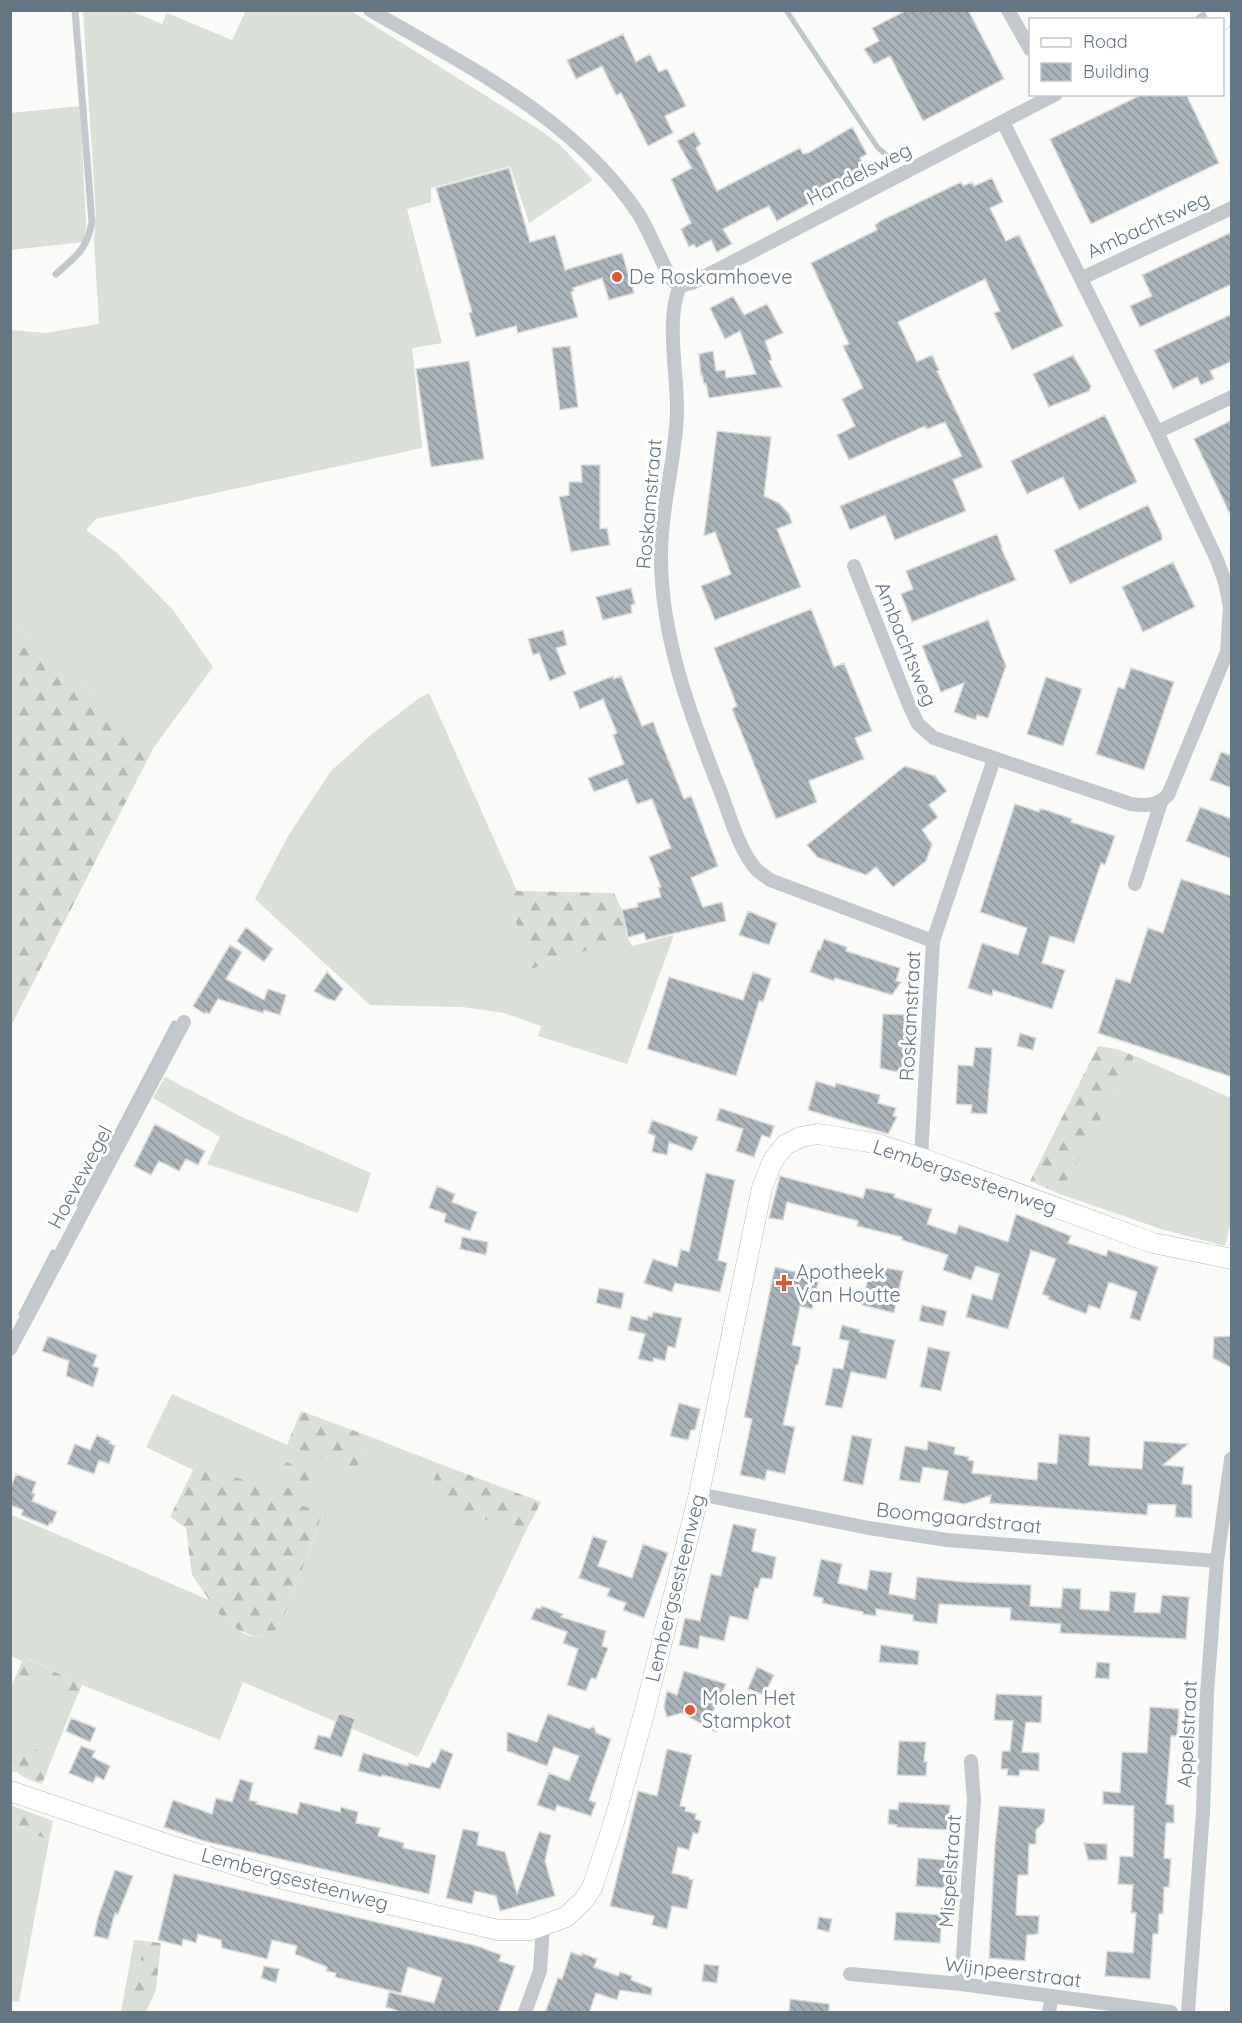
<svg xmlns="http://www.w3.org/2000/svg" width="1242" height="2023" viewBox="0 0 1242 2023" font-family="Quicksand,sans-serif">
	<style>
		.grass { fill: #dadfd7 }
		.forest { fill: url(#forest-firs) }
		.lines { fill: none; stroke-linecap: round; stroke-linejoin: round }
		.stream { stroke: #bbc7cb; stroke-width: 5 }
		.building { fill: url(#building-back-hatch); stroke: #dcdcda; stroke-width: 1.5 }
		.secondary-casing { stroke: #b3babf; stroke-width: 21 }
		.lane { stroke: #c3c8cc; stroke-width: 7 }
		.street { stroke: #c3c8cc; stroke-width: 14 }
		.secondary { stroke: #fff; stroke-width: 20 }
		.poi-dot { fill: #e4572e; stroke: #fff; stroke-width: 2 }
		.labels { text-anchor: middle; stroke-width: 6; stroke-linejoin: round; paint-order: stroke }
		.street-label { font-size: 20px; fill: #657683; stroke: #fff }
		.poi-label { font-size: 20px; fill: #657683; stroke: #fff; text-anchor: start }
	</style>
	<defs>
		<pattern id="forest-firs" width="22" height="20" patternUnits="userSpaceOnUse" patternTransform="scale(1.5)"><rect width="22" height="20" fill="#dadfd7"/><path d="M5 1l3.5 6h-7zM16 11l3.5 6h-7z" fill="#b4b9b4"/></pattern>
		<pattern id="building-back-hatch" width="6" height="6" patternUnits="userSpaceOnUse" patternTransform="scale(1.5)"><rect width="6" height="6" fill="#aab3b9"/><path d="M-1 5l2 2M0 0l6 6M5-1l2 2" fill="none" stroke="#8e969c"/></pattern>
	</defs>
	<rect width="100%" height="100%" fill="#fafaf8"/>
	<!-- grass -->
	<path class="grass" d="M83,11H131L162,24L167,13L232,40L246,11H351L540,130L560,145L593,180L529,223L510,166L431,188V202L407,209L442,343L412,348L422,448L96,519L86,530L117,553L173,610L213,667L154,747L11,620V330L45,333L99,324L94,240L96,216Z
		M80,106L86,227L83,242L11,250L10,113Z
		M429,693L517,891L510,897L528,970L627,937L632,946L674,935L627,1064L538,1036L541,1026L504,1013L462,1007L370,1005L255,899L288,836L331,771L372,734L418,699Z
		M1135,1056L1231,1098L1232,1218L1225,1246L1161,1229L1060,1194Z
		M165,1077L240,1116L371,1173L358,1213L207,1164L220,1137L153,1098Z
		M172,1394L287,1445L355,1471L371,1437L440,1464L426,1499L525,1533L418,1757L243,1682L220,1740L82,1685L25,1657L22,1661L11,1656L10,1514L211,1601C220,1615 239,1638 259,1637C263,1637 268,1635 273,1635L288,1608L323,1513L300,1505L271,1489L196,1464L193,1470L146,1447Z
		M17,1673C33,1683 37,1674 51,1677C61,1680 69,1693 75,1701L53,1756L33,1748L12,1766L17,1773L11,1771L10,1690Z
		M11,1824L49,1840L19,2002L11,2001Z
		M134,1940L145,1941L129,2012H121Z"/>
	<!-- forest -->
	<path class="forest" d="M11,620L154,747L11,1026Z
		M517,891L614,893L622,910L627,937L528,970L510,897Z
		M1098,1046L1117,1049L1135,1056L1060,1194L1030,1181Z
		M301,1411L371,1437L355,1471L287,1445Z
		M286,1462L313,1473L300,1505L323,1512L288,1608L273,1635L256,1637L238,1630L219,1614L192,1575L186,1528L170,1517L196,1464L271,1489Z
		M440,1464L541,1502L525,1533L426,1499Z
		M24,1657L82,1685L75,1701C69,1694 61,1679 50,1677C35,1674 36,1685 17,1673Z
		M22,1747L33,1748L53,1756L42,1784C25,1779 9,1773 11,1752Z
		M10,1805L53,1821L49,1840L11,1824Z
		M145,1941L161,1943L156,1990L146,2012H129Z"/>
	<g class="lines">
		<!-- stream -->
		<path class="stream" d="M786,10L878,148L889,157
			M79,1205L174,1023
			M21,1314L53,1252"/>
	</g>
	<!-- building -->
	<path class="building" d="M907,10H968L1004,79L923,121L890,56L874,64L864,49L879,41L872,28Z
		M623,34L636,62L650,54L659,72L667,69L686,106L665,116L673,133L648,146L621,93L616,95L602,66L576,79L567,60Z
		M1143,94H1186L1219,163L1091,224L1050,139Z
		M852,127L867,154L860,158L867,172L777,221L769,206L746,217L723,229L732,244L717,252L711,240L696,248L694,244L689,247L681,229L691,223L671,179L692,168L677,141L694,132L701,144L696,148L717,191L800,148L803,154L810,152Z
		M509,168L530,242L555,235L565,270L622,253L634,293L609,300L602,278L573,288L574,291L571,292L578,317L518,333L516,326L476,337L469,313L472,312L436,188Z
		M992,178L1003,202L990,208L1006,241L1019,235L1063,326L1012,350L994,313L1000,311L985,279L898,322L917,362L932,355L939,370L937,371L983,467L953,480L966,511L895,540L885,515L850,530L840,506L962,456L945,422L927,429L925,426L849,460L837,435L855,426L842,399L863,388L843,346L849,344L811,263L877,230L875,225L882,220L961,182L963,186L972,182L974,186Z
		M1232,232V284L1140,327L1130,306L1152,296L1142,275Z
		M733,296L744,315L767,304L783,333L765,341L772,360L769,361L782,387L709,398L706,383L704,384L702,374L701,375L699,354L713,351L716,371L725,370L726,378L756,374L740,331L725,339L710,308Z
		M1232,314V361L1210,371L1214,379L1201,385L1197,377L1173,389L1154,350Z
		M570,346L578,407L560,410L552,348Z
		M1073,355L1091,386L1089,391L1049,407L1033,374Z
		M469,361L484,459L431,467L416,369Z
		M1105,415L1137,482L1079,510L1063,477L1027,494L1011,461Z
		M1232,420V518L1194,439Z
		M717,431L771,437L764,496L779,503L789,514L792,523L777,529L801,587L715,620L701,586L731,574L715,532L704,536Z
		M581,465H600V529L607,528L610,545L571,552L559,497L569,495V482H582Z
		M1148,505L1162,535V540L1070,584L1054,550Z
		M997,534L1002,547L1001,548L1016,580L912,622L901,594L913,589L906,571Z
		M1173,562L1195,607L1143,632L1122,587Z
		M631,588L635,604L631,605L632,613L603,620L596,597Z
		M811,609L834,667L844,663L872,731L855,738L864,759L809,781L817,802L776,819L732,709L737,706L714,648Z
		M988,620L1006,666L988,718L977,715L976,720L954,712L964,683L941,692L922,646Z
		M563,630L567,645L556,648L566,674L550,681L539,653L533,655L528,639Z
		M1131,668L1174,682L1144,770L1096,754L1118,687L1124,689Z
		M613,676L614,679L621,676L642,726L653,722L684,799L691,796L718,866L691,878L703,907L722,902L726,921L646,940L644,933L628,937L622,910L638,907L637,903L661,897L658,887H661L649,857L671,848L652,799L637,804L627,779L594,792L588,778L624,764L613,735L617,733L603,699L580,709L573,692Z
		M1046,677L1082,689L1063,746L1027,734Z
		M1221,752L1232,756V788L1210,780Z
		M905,766L935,776L947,791L929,805L938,817L922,830L932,844L926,861L893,887L876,867L866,875L817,857L807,845Z
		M1015,804L1039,812L1040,808L1072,819L1071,822L1115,836L1105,865L1101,863L1074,943L1050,936L1042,963L1065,970L1052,1009L993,990L992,996L968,988L982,943L1018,955L1027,928L980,912Z
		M1200,807L1232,819V859L1186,841Z
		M1181,879L1232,896V1077L1098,1033L1116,978L1130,983L1148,928L1163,933Z
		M748,911L777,923L769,945L739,935Z
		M246,927L273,949L264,962L237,941Z
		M824,939L847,947L846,951L900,968L896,981L901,982L892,995L835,978L834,981L810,972L818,950H820Z
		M230,945L242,952L226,979L264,1000L268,989L286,995L280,1015L264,1010L263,1013L218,999L209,1014L206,1012L205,1014L193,1006Z
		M327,972L343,989L335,1001L326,998L314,991Z
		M753,972L771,979L763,1002L759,1001L736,1076L647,1049L669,977L743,1000Z
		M883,1014L911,1015L908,1069H902L901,1073L880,1068Z
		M1020,1033L1036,1038L1033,1050L1017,1046Z
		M975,1047L992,1048L987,1114L971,1113L972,1105L956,1104L958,1065L973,1066Z
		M816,1081L835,1087L836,1083L880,1095L878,1103L896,1108L893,1116L897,1117L888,1134L808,1110Z
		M720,1108L774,1126L770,1138L762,1135L754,1157L736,1151L743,1129L716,1120Z
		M652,1120L698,1137L692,1151L669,1142L667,1155L652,1152L655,1136L648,1133Z
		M155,1124L205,1151L198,1165L186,1159L179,1171L159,1161L151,1175L134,1166Z
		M706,1173L735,1180L718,1260L727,1263L720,1292L675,1283L672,1292L644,1283L653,1259L677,1267L681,1249L689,1252Z
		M780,1176L863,1198L866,1188L895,1194L894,1197L932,1209L927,1224L956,1234L959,1225L1008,1242L1016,1214L1071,1236L1068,1243L1106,1256L1108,1250L1158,1267L1140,1321L1130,1318L1137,1292L1109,1282L1100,1309L1089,1305L1086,1314L1048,1299L1049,1297L1042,1294L1056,1259L1031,1250L1008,1329L966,1317L972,1294L992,1300L999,1274L976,1266L971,1280L943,1270L948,1255L902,1240V1237L857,1226L858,1221L787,1202L783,1220L769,1218Z
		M437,1186L455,1194L452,1202L477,1212L470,1231L444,1222L446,1214L429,1208Z
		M462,1237L488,1242L486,1255L460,1249Z
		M775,1267L819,1278L812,1309L800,1306L792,1345L801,1347L798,1365H796L783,1425L795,1427L785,1474L767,1470L765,1480L740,1475L752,1419L744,1417Z
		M886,1268L903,1271L894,1313L862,1305L868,1278L883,1281Z
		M599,1288L624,1293L621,1309L596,1303Z
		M922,1305L947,1311L943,1326L919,1321Z
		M653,1312L682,1318L675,1348L668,1346L665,1361L654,1358L653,1362L638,1359L645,1334L628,1330L631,1316L647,1320L648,1316L652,1317Z
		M842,1325L860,1330L859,1332L895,1340L886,1379L851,1372L842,1408L825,1405L833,1368L843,1369L849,1341L839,1339Z
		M48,1336L97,1355L93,1366L99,1368L93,1387L66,1376L69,1361L42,1351Z
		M1232,1336V1368L1213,1358L1214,1337Z
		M928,1347L950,1352L941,1391L920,1387Z
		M679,1403L700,1409L695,1430H691L688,1440L670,1436Z
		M1059,1434L1090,1437L1089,1465L1109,1467L1142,1469L1144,1441L1188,1444L1163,1465L1184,1467L1182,1484L1192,1485V1518L1175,1517L1176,1505L1148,1504L1147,1515L990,1503L991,1495L965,1504L943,1500L948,1471L923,1467L920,1483L899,1480L905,1446L927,1450L928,1441L955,1447L954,1454L969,1457L968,1460L974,1461L972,1473L1037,1480L1038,1462L1057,1464Z
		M97,1435L110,1441L109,1443L115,1446L109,1464L99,1460L94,1474L67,1464L75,1444L90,1450Z
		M852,1435L872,1439L863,1485L843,1481Z
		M16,1474L36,1482L32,1493L35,1494L32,1501L57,1512L52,1523L50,1522L48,1526L21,1515L23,1510L10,1505V1489Z
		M733,1524L756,1529L752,1551L776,1557L772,1579L761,1578L758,1588H755L748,1620L730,1616L724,1641L700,1636L698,1649L679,1645L685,1618L700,1621L711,1574L721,1576Z
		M593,1536L607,1541L598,1566L632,1578L643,1544L668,1553L644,1618L623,1610L626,1603L607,1596L610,1589L579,1578Z
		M821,1559L842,1564L838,1583L867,1590L870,1570L892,1573L889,1594L915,1599L917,1577L963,1582L1031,1585L1030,1606L1061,1608L1063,1588L1081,1589L1080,1609L1109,1611L1110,1591L1136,1593L1134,1612L1160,1613L1162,1595L1189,1597L1186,1639L1060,1633L1061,1624L1010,1620L1011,1608L939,1604L937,1624L913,1621V1615L876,1609V1616L863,1614V1612L822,1603L823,1598L813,1596Z
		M542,1606L563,1614L561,1617L606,1631L602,1646L608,1648L596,1679L591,1678L586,1691L567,1685L578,1649L563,1643L567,1632L531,1619L536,1608L540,1609Z
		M881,1645L919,1651L918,1665L879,1662Z
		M1097,1662L1110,1663L1109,1679L1095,1678Z
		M757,1667L774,1675L764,1695L748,1689Z
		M684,1671L726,1684L712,1714L723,1719L716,1732L682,1713L667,1717L664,1707L667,1691L677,1695Z
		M996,1694L1042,1696L1041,1723L1026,1722L1022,1752L1039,1753V1771L1020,1770L1019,1776L1007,1775L1008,1769H1001L1002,1751H1010L1013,1721L994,1720Z
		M1150,1707L1179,1709L1177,1736H1171L1166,1804L1174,1805V1823H1166L1164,1858L1171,1859L1169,1887H1164L1163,1914H1159L1158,1934H1153L1150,1979L1105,1976L1107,1951L1133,1953L1136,1913H1131L1133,1885L1118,1884L1120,1856L1133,1857L1134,1806L1103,1804V1791L1120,1793L1122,1752L1147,1753Z
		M339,1713L355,1719L342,1757L314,1749L318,1735L330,1738Z
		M548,1714L589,1729L594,1726L596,1733L611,1739L589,1800L596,1803L591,1816L557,1805L555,1811L537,1805L549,1773L569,1781L579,1756L554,1747L547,1766L507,1751V1732L537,1742Z
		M71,1718L96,1728L90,1742L66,1731Z
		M899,1741L926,1742L924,1762H927L926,1776L897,1775Z
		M81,1746L95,1751L92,1757L110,1766L104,1780L96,1776L93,1783L69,1773Z
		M441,1749L453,1754L440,1789L382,1775V1777L358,1771L363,1753L408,1766L409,1763L429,1768L432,1762L435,1763Z
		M667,1749L692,1755L680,1806L686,1807L685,1811L696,1814L695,1819L701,1821L698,1834L693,1833L689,1850L678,1847L672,1873L689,1877V1879L693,1880L687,1909L672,1906L667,1929L652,1925L654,1916L610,1906L638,1791L657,1796Z
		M240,1779L253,1783L249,1800L257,1802L256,1804L297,1814L300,1802L340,1812L341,1807L358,1812L356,1823L380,1828L378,1836L404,1843L403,1848L436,1855L429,1894L204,1841L164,1827L173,1800L212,1814L216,1798L232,1802Z
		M899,1802L950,1805L948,1830L897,1827V1825L888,1824L889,1809L898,1810Z
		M999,1806L1045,1809L1044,1822L1036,1830V1844H1029L1028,1875H1018L1016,1915L1039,1916L1038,1934L1027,1935L1025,1961L989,1958L995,1845Z
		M463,1829L479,1832L477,1845L505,1852L517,1894L539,1832L551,1835L545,1861L555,1896L500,1911L496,1896L475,1891L472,1904L446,1898Z
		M1084,1843L1107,1844V1860H1088Z
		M918,1858L946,1860L945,1888L916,1886Z
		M115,1870L133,1876L118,1914L115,1913L108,1939L94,1936L98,1917Z
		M174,1874L477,1946L501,1955L499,1961L515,1966L498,2013H404L386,2007L389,1992L434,2003L442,1978L408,1967L401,1993L335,1977L336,1973L326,1971L327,1967L295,1954L297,1946L272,1940L267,1959L222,1948L221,1940L198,1934L196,1943L183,1939L182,1946L158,1940Z
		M896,1912L942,1915L940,1943L894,1940Z
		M819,1917L832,1919L829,1932L817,1929Z
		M571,1952L581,1956L582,1953L597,1959L594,1967L618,1976L620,1972L632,1976L631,1980L652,1988L651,1995L620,1990L617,2000L596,1993L589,2013H545L558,1978L562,1979Z
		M704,1964L719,1966L717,1983L702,1981Z
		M264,1966L279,1969L276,1983L261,1978Z
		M790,1999L829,2004V2013H789Z"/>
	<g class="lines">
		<defs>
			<path id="secondary" d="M1215,10L1222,20
				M10,1791L172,1846L279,1878L498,1930H530L566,1917L583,1901L592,1888L614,1822L645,1710L699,1494L762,1188L773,1160L785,1145L801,1137L818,1134L837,1137L874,1143L921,1158L1153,1243L1232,1259"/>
		</defs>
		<!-- secondary casing -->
		<use href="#secondary" class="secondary-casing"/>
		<!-- lane -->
		<path class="lane" d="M56,274C77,255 86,251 92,222L75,10"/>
		<!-- street -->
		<path class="street" d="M370,10C467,66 574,118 638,213C651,234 659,257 671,279L680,286
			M1008,10L1030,49
			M1202,20L1216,13
			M1082,278L1232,208
			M680,286C665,320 678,375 677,412C676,459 661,506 661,553C660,635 690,714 720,790C729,813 739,850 756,869C760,873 765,876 770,880L933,941L921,1158
			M680,286L692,283L1056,94
			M1157,432L1232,397
			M854,566L909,705L918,724L934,738L1131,804C1146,806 1157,806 1168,795L1227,652L1230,607L1225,582L1217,560L1157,432L1003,122
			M1135,884L1161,802
			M933,941L994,759
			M10,1349L184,1022
			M699,1494L869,1528L947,1540L1217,1561
			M850,1974L961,1984L1171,2012
			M961,1984L974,1801L971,1761
			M525,2012L540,1971L543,1927
			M1049,2012L1052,1996
			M1188,2012L1203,1812L1207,1693L1217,1561L1231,1459"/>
		<!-- secondary -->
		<use href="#secondary" class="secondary"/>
	</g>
	<!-- markers -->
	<g class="poi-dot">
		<circle cx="617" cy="277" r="6"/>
		<path d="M781 1274h6v6h6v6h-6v6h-6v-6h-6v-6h6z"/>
		<circle cx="690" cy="1710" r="6"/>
	</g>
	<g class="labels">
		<!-- street labels -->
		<g class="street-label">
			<text transform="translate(859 174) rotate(-27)" y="7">Handelsweg</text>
			<text transform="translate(1148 225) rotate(-25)" y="7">Ambachtsweg</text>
			<text transform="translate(649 504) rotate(-85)" y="7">Roskamstraat</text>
			<text transform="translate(906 644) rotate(68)" y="7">Ambachtsweg</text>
			<text transform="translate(910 1016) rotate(-87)" y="7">Roskamstraat</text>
			<text transform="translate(80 1177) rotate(-62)" y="7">Hoevewegel</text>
			<text transform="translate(965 1177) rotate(19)" y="7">Lembergsesteenweg</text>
			<text transform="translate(959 1518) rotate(6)" y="7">Boomgaardstraat</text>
			<text transform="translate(675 1588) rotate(-76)" y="7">Lembergsesteenweg</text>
			<text transform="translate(1187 1734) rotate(-87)" y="7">Appelstraat</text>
			<text transform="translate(950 1871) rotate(-86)" y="7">Mispelstraat</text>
			<text transform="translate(295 1879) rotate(15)" y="7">Lembergsesteenweg</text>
			<text transform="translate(1013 1972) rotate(7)" y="7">Wijnpeerstraat</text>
		</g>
		<!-- poi labels -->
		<g class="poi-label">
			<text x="629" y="284">De Roskamhoeve</text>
			<text x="796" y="1279">Apotheek<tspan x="796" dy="23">Van Houtte</tspan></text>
			<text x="702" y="1705">Molen Het<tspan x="702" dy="23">Stampkot</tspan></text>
		</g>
	</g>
	<!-- border -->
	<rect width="1242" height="2023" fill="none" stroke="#657683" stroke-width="24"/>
	<!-- legend -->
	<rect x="1029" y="18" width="195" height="78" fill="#ffffff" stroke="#c1c8cd" stroke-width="1.5"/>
	<rect x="1041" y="38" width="30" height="9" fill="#ffffff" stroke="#c1c8cd" stroke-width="1.5"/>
	<text x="1083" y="48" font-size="18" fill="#657683">Road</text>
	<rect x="1041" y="63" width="30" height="18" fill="url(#building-back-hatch)" stroke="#c1c8cd" stroke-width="1.5"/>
	<text x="1083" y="78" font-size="18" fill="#657683">Building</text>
</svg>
